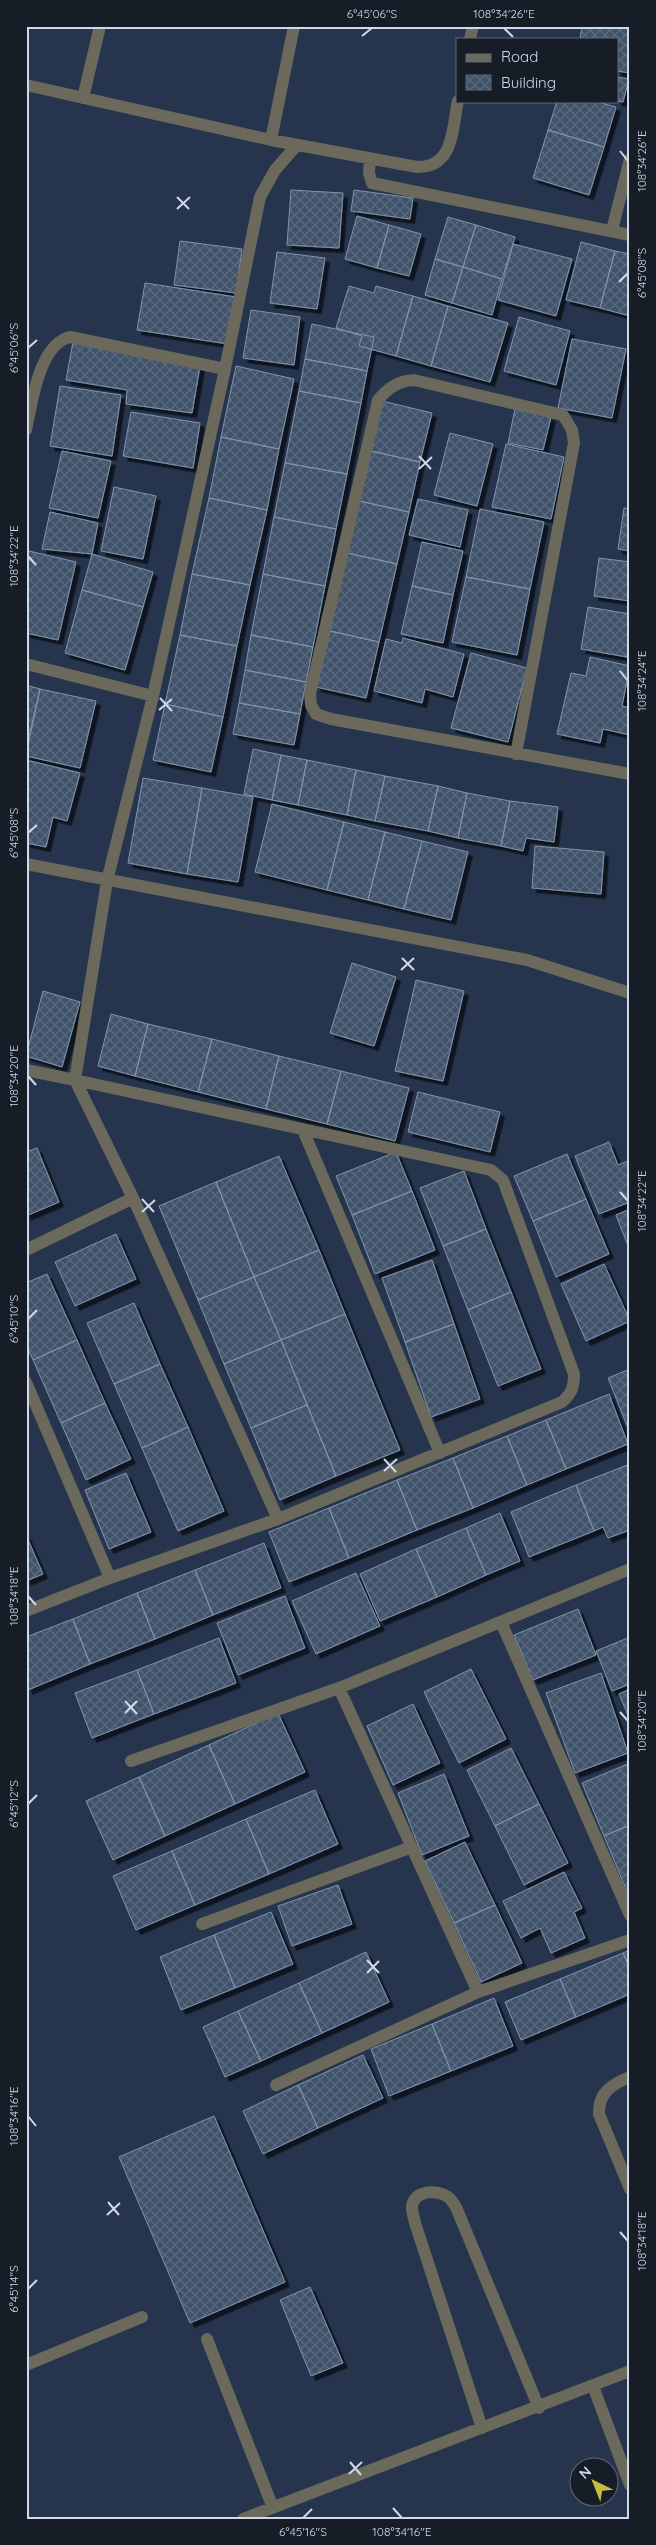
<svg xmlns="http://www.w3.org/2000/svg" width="656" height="2545" viewBox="0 0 656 2545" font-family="Quicksand,sans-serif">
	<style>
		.building { fill: url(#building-cross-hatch); stroke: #8194af; filter: url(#shadow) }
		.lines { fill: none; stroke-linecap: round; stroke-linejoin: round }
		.minor { stroke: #6a695b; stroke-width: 12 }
		.ticks { fill: none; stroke: #cfd9e8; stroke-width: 2 }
		.neatline { fill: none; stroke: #cfd9e8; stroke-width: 2 }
		.ticks-label { font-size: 12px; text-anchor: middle; fill: #cfd9e8 }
	</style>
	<defs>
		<pattern id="building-cross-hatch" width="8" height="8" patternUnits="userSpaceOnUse" patternTransform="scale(1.25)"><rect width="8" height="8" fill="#41526b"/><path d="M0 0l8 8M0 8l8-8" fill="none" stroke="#5b6a80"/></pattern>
		<filter id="shadow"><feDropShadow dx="4.5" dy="4.5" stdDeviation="0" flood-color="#0009"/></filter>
	</defs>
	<rect width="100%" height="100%" fill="#26354d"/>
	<!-- building -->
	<path class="building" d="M582,26H630V73L617,71V39H580Z
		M617,77L629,79L623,102L617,101Z
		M557,101H595L616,107L604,147L548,130Z
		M548,130L604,147L589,195L533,178Z
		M291,190L343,193L339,248L287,245Z
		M354,190L413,198L410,219L351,211Z
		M357,216L389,225L377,268L345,259Z
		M448,217L476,225L463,267L435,259Z
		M389,225L421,234L409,276L377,268Z
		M476,225L515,237L502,279L463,267Z
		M180,241L242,249L236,293L174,285Z
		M581,242L615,251L600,308L566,300Z
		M513,244L572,259L556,316L498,300Z
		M615,251L630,254V316L600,308Z
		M277,252L325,258L317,309L270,303Z
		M435,259L463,267L452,303L425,295Z
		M463,267L502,279L492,315L452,303Z
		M145,283L236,297L228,344L137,330Z
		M349,286L374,293L376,286L413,296L396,356L359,346L362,336L336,328Z
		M413,296L448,306L431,366L396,356Z
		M448,306L508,323L490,382L431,366Z
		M251,310L300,317L294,365L243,358Z
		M519,317L570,331L556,385L504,371Z
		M312,324L374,337L367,371L305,359Z
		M572,339L626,349L612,418L558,408Z
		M73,342L200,366L192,413L126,404L127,390L66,380Z
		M305,359L367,371L361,403L299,391Z
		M236,366L294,379L279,449L221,437Z
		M60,386L121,395L112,456L50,446Z
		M299,391L361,403L347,474L285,463Z
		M382,401L432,413L420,462L371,451Z
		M515,409L551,417L543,450L508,443Z
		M131,412L200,423L193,468L123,456Z
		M450,433L493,444L477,506L434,495Z
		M221,437L279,449L267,510L209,498Z
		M506,444L564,457L551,519L492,507Z
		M62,451L111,461L98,518L49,508Z
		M371,451L420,462L409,512L359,501Z
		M285,463L347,474L336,529L274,517Z
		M114,487L156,496L143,559L101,551Z
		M209,498L267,510L250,585L192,574Z
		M418,499L468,510L460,547L409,535Z
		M359,501L409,512L397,564L347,553Z
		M624,508L630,509V551L618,549Z
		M480,509L544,522L530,589L466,577Z
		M50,512L98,523L92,554L42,549Z
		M274,517L336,529L325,586L263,574Z
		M422,542L463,551L453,595L412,586Z
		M29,551L76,562L58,640L26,633V564Z
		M347,553L397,564L379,642L330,631Z
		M92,554L153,572L143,607L82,590Z
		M599,558L630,562V601L594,596Z
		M192,574L250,585L237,646L180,635Z
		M263,574L325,586L313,647L251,635Z
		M466,577L530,589L517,655L452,642Z
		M412,586L453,595L443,643L401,634Z
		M82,590L143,607L125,670L65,653Z
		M588,607L630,614L627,657L581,649Z
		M330,631L379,642L366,698L316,687Z
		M180,635L237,646L223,717L165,704Z
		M251,635L313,647L306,682L245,670Z
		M403,638L464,654L453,697L425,689L422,703L374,691L386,639L402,643Z
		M471,653L527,668L508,742L451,728Z
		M590,657L630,666L622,706L630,708V735L603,729L600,743L557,734L571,673L586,676Z
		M245,670L306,682L300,714L239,703Z
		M26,685L40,689L26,749Z
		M40,689L96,701L80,768L26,756Z
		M239,703L300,714L294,745L233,734Z
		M165,704L223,717L211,772L153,760Z
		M253,749L281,755L272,800L244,794Z
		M281,755L307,760L298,805L272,800Z
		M26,760L80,773L67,821L53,817L46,847L26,843Z
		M307,760L356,770L347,815L298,805Z
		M356,770L385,776L375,821L347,815Z
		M385,776L438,786L428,831L375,821Z
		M143,778L202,788L187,874L128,863Z
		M438,786L467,793L458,838L428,831Z
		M202,788L253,797L238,882L187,874Z
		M467,793L510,801L501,846L458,838Z
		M510,801L558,807L554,842L526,838L523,851L501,846Z
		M272,804L344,822L327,890L255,872Z
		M344,822L385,832L368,900L327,890Z
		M385,832L422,841L404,909L368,900Z
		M422,841L468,852L451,920L404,909Z
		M535,846L604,852L601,894L532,888Z
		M352,963L396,977L374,1046L330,1033Z
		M416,980L464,991L443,1081L395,1071Z
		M43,991L80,1002L62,1067L26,1056Z
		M111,1014L148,1024L135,1076L98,1066Z
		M148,1024L212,1039L198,1092L135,1076Z
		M212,1039L279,1056L266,1109L198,1092Z
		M279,1056L341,1071L327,1124L266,1109Z
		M341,1071L409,1088L395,1141L327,1124Z
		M418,1092L500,1112L490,1152L408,1132Z
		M609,1142L618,1165L630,1160V1202L599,1214L575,1156Z
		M37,1148L59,1202L26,1216V1152Z
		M396,1152L412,1191L352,1215L336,1176Z
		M567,1154L586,1199L533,1221L514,1176Z
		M279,1156L319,1250L254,1277L216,1182Z
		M464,1171L486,1229L443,1246L420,1188Z
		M216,1182L254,1277L198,1300L159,1206Z
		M412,1191L435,1250L375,1274L352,1215Z
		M586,1199L609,1254L556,1277L533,1221Z
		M630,1209V1251L616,1215Z
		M486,1229L511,1292L468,1310L443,1246Z
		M116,1234L136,1279L75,1306L55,1262Z
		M319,1250L345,1314L281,1340L254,1277Z
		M432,1260L454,1324L405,1342L382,1278Z
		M604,1264L630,1321L586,1341L561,1284Z
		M47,1274L77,1340L33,1360L26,1345V1283Z
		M254,1277L281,1340L224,1364L198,1300Z
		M511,1292L541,1369L498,1386L468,1310Z
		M134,1303L160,1364L114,1384L87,1323Z
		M345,1314L400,1450L336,1476L281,1340Z
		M454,1324L480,1399L431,1417L405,1342Z
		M77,1340L105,1403L61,1423L33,1360Z
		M281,1340L307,1405L251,1428L224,1364Z
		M160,1364L188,1427L142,1448L114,1384Z
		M630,1369V1433L608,1378Z
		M609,1394L628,1444L566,1469L546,1420Z
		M105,1403L131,1459L86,1480L61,1423Z
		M307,1405L336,1476L280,1500L251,1428Z
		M546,1420L566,1469L527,1485L507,1436Z
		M188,1427L224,1511L178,1531L142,1448Z
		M507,1436L527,1485L473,1508L453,1458Z
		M453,1458L473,1508L417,1530L397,1480Z
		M630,1464V1530L608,1538L603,1527L594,1531L576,1485Z
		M126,1473L151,1532L109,1549L85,1490Z
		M397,1480L417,1530L349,1558L329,1508Z
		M576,1485L594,1531L529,1557L511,1512Z
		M329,1508L349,1558L289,1582L269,1532Z
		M500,1513L520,1561L486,1575L466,1528Z
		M466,1528L486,1575L437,1597L416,1549Z
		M26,1535L43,1574L26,1581Z
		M264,1543L281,1588L213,1615L195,1570Z
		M416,1549L437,1597L380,1621L360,1574Z
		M195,1570L213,1615L155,1639L137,1593Z
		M356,1573L380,1626L316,1654L292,1601Z
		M137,1593L155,1639L90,1664L73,1619Z
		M285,1596L305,1648L238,1675L217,1623Z
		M578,1609L596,1655L533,1680L514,1635Z
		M73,1619L90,1664L28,1690L26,1637Z
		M630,1637V1684L612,1691L596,1651Z
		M219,1638L236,1683L154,1714L137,1670Z
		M471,1669L506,1739L459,1763L424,1692Z
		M137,1670L154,1714L92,1738L75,1693Z
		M601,1673L628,1753L575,1773L546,1693Z
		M630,1689V1720L619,1694Z
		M413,1704L440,1763L393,1785L367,1726Z
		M278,1713L305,1772L235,1804L209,1745Z
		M209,1745L235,1804L165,1836L139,1777Z
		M511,1748L539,1804L495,1826L467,1770Z
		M630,1763V1825L604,1836L582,1783Z
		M444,1774L469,1836L422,1855L398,1793Z
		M139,1777L165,1836L113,1860L86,1801Z
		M315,1790L338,1844L269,1874L246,1819Z
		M539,1804L568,1863L524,1885L495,1826Z
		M246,1819L269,1874L195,1905L172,1851Z
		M630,1825V1899L604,1836Z
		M465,1842L495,1905L454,1923L425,1861Z
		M172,1851L195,1905L136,1930L113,1876Z
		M564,1872L582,1908L574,1912L585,1938L551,1953L540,1928L521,1938L503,1901Z
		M338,1885L352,1924L292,1946L278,1906Z
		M495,1905L522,1963L481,1982L454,1923Z
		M271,1912L293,1964L235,1988L214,1935Z
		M214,1935L235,1988L181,2010L160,1957Z
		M630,1950V1969L623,1953Z
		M366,1952L389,2002L322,2033L299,1983Z
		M623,1953L630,1969V1994L576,2017L560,1979Z
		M560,1979L576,2017L521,2040L505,2002Z
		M299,1983L322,2033L261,2061L238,2011Z
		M494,1998L513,2046L451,2071L432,2024Z
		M238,2011L261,2061L225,2077L203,2027Z
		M432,2024L451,2071L389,2096L371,2049Z
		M363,2055L383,2098L318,2128L298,2085Z
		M298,2085L318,2128L263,2154L243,2111Z
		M214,2116L285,2282L190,2323L119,2157Z
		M310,2287L343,2363L311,2376L280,2300Z"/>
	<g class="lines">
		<!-- minor -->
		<path class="minor" d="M470,39L473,26
			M26,85L271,140L417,167C454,168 452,129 458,101
			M83,98L100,26
			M271,140L294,26
			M370,158L369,173L372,183L630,235
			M612,230L630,159
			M26,430C32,403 39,344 70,337L225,369
			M26,664L153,696
			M516,754L574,443L572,430L563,415L414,380C398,381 388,388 378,400L310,694L311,705L316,714L331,719L630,774
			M26,864L527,960L630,993
			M26,1070L75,1080L107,881L153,696L225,369L260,197L275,170L297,145
			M303,1130L440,1453
			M26,1250L133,1198
			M26,1382L110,1578
			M26,1611L110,1578L278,1519L562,1402C572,1393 574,1387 574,1374L503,1180L491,1170L75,1080L133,1198L278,1519
			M501,1622L630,1915
			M131,1761L339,1688L630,1569
			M202,1924L412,1847
			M478,1992L630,1940
			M630,2077C612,2084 598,2093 599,2114L630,2189
			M276,2085L478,1992L339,1688
			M207,2339L273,2508
			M26,2365L142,2317
			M593,2386L630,2485
			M482,2428L415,2223C414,2218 412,2212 412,2207C413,2190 438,2189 448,2197C451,2199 454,2204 456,2207L539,2408
			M243,2519L630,2371"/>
	</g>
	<!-- ticks -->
	<path class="ticks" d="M504,28L513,37M362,36L372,28M620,151L628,161M177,197L189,209M177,209L190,197M619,282L628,273M28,348L37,340M419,456L431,469M419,469L432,457M28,556L36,565M620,671L628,681M160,698L172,711M159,710L172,699M28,833L37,825M402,958L414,970M401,970L414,958M28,1076L36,1085M620,1192L628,1201M142,1199L154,1212M142,1212L155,1200M28,1319L37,1310M384,1459L396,1472M384,1471L397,1459M28,1596L36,1605M125,1701L137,1714M620,1712L628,1721M125,1713L137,1701M28,1804L37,1795M367,1960L379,1973M367,1973L379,1961M28,2116L36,2126M108,2202L119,2215M107,2215L120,2203M620,2232L628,2241M28,2289L37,2280M350,2462L361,2475M349,2474L362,2462M393,2508L402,2518M303,2518L312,2509"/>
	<!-- border -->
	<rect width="656" height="2545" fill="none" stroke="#161d27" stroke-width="55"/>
	<!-- legend -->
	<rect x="456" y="38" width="162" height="65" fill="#161d27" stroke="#606874"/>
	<rect x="466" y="54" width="25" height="8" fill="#6a695b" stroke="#606874"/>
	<text x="501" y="62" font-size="15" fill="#cfd9e8">Road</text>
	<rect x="466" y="75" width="25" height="15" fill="url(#building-cross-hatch)" stroke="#606874"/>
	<text x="501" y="88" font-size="15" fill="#cfd9e8">Building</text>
	<!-- north arrow -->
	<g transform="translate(594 2482) rotate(317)"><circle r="24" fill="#161d27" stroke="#606874"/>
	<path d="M0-4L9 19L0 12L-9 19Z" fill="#c8bb3b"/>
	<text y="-8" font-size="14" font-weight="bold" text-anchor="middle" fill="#cfd9e8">N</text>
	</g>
	<rect x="28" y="28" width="600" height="2490" class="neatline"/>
	<g class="ticks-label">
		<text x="372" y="18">6°45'06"S</text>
		<text x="504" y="18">108°34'26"E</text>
		<text transform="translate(642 161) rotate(-90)" y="4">108°34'26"E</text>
		<text transform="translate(642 273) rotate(-90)" y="4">6°45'08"S</text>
		<text transform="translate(14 348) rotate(-90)" y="4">6°45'06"S</text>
		<text transform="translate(14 556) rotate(-90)" y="4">108°34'22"E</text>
		<text transform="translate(642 681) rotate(-90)" y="4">108°34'24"E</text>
		<text transform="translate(14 833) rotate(-90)" y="4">6°45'08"S</text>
		<text transform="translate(14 1076) rotate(-90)" y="4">108°34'20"E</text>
		<text transform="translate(642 1201) rotate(-90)" y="4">108°34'22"E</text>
		<text transform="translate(14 1319) rotate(-90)" y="4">6°45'10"S</text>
		<text transform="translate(14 1596) rotate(-90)" y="4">108°34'18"E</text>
		<text transform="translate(642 1721) rotate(-90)" y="4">108°34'20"E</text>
		<text transform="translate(14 1804) rotate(-90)" y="4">6°45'12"S</text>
		<text transform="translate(14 2116) rotate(-90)" y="4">108°34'16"E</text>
		<text transform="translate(642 2241) rotate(-90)" y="4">108°34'18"E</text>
		<text transform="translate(14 2289) rotate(-90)" y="4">6°45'14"S</text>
		<text x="303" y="2536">6°45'16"S</text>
		<text x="402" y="2536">108°34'16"E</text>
	</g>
</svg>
